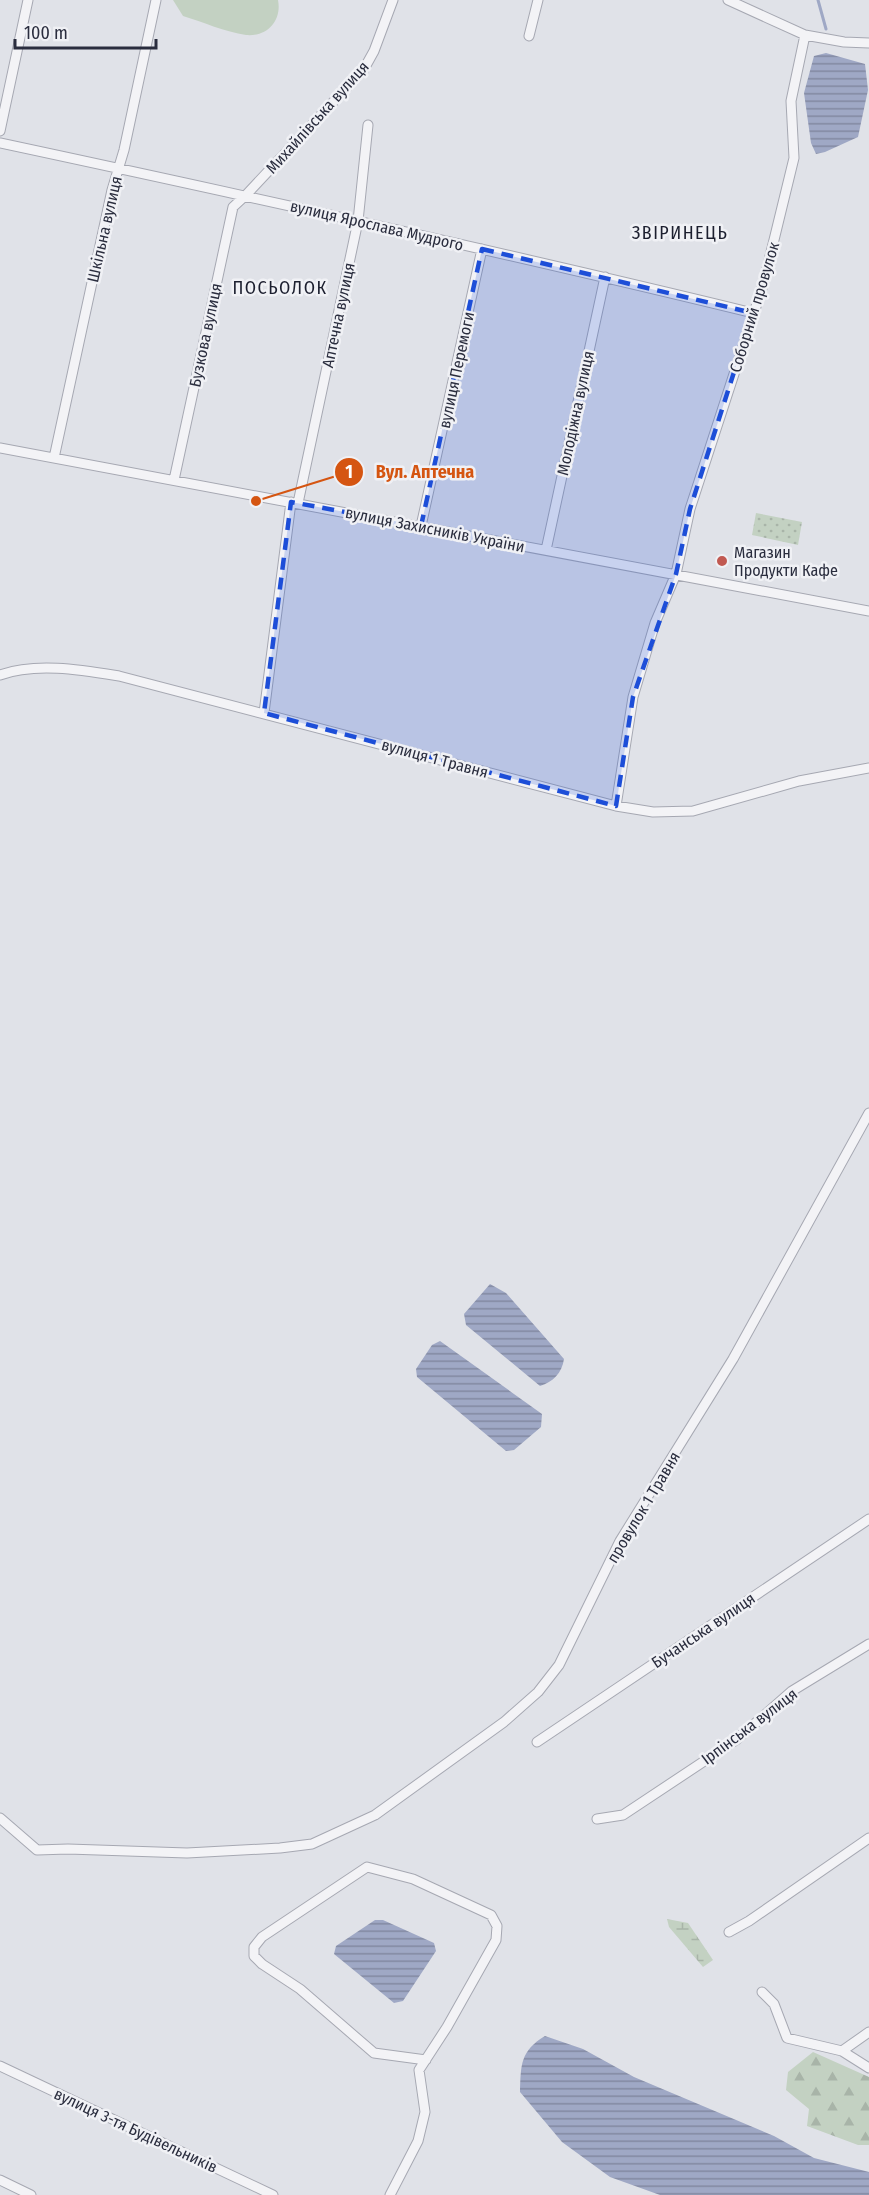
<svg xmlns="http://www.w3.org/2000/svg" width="869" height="2195" viewBox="0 0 869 2195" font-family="'Fira Sans Condensed',sans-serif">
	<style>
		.grass { fill: #c3d1c2 }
		.forest { fill: url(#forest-firs) }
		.wetland { fill: url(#wetland-marsh) }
		.park { fill: url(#park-dots) }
		.water { fill: url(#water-rules) }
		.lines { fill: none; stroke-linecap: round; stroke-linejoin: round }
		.stream { stroke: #9fa8c5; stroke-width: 3 }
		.minor-casing { stroke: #a6a8b2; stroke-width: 11 }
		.minor { stroke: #f3f3f6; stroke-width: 9 }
		.marked { fill: #1d4ed8; fill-opacity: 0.2; stroke: #1d4ed8; stroke-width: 4.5; stroke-dasharray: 12 8; stroke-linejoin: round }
		.poi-dot { fill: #c15951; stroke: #f0f1f5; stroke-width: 2 }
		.labels { text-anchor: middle; stroke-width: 5; stroke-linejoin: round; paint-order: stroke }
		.street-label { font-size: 16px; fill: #2a2d3e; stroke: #f0f1f5 }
		.poi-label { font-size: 16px; fill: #2a2d3e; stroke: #f0f1f5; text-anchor: start }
		.neighbourhood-label { font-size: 18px; letter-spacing: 1.5px; fill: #1c1f2f; stroke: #f0f1f5 }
		.leader { fill: none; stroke: #d55511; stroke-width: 2 }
		.callout-dot { fill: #d55511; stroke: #f0f1f5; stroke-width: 2 }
		.mark-label { font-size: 18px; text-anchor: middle; font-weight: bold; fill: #fff }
		.callout-label { font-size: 18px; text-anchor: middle; font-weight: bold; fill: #d55511; stroke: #f0f1f5; stroke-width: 5; stroke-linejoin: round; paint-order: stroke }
	</style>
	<defs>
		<pattern id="forest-firs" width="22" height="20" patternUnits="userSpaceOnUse" patternTransform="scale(1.5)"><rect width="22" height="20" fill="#c3d1c2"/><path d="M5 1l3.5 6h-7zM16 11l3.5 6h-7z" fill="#a8b4a8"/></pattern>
		<pattern id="wetland-marsh" width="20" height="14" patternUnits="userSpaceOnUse" patternTransform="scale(1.5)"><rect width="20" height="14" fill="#c3d1c2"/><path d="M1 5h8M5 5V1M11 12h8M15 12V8" fill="none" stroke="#a8b4a8"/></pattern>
		<pattern id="park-dots" width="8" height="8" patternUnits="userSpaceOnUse" patternTransform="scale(1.5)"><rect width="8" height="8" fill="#c3d1c2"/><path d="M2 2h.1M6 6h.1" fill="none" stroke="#a8b4a8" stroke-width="1.8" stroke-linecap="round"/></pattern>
		<pattern id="water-rules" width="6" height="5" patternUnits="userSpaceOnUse" patternTransform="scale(1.5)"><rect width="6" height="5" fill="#9fa8c5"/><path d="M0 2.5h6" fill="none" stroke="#8289a1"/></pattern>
	</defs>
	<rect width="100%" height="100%" fill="#e0e2e8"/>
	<!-- grass -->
	<path class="grass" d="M173,0H278C282,20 268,37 246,35C225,32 203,22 183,16Z"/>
	<!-- forest -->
	<path class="forest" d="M813,2052L869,2077V2145H858L807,2126L809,2109L786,2090L788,2072Z"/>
	<!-- wetland -->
	<path class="wetland" d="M667,1919L688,1923L713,1960L703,1967L669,1927Z"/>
	<!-- park -->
	<path class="park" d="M756,513L802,522L798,545L752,535Z"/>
	<!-- water -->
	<path class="water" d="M826,53L865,64L868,90L858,137L825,152L816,154L811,143L804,93L814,56Z
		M490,1284L506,1293L564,1359C562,1373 553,1382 540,1386L466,1325L464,1314Z
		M440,1341L542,1414L541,1427L514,1450L506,1451L417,1377L416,1369L432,1345Z
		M375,1920H383L434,1943L436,1951L403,2001L394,2003L334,1954L336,1946Z
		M545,2036L583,2049L634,2077L774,2136L814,2158L869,2172V2195H660L610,2177L562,2142L520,2092C521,2065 520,2051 545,2036Z"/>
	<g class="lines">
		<!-- stream -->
		<path class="stream" d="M818,0L826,29"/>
		<defs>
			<path id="minor" d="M728,0L805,35L844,42L869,43
				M529,36L538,0
				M0,131L28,0
				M0,143C252,197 503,252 753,313
				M0,448L869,611
				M54,458L112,190L124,150L156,0
				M174,480L233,207L246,195L364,69L374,51L393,0
				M298,503L358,221L368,125
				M421,526L482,249
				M546,550L605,277
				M0,675C36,662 82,670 119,676L616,806L653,812L693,811L799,781L869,768
				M264,713L291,502
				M616,806L633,697L655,623L676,574L690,509L763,285L794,158L791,101L805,35
				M537,1742L869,1519
				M0,1818L37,1850L68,1849L187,1853L280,1848L312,1844L375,1815L504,1722L538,1692L559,1665L620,1541L733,1359L869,1113
				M597,1819L623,1815L736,1740L792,1691L869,1644
				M729,1932L749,1921L869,1838
				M762,1992L774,2004L787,2038L842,2051L869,2068
				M842,2051L869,2032
				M0,2066L273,2195
				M0,2180L31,2195
				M390,2195L418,2141L425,2112L419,2070L447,2027L496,1940L497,1926L491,1915L413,1879L367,1867L262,1937L254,1947V1956L262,1964L300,1989L374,2053L426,2060"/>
		</defs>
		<!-- minor casing -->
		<use href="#minor" class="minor-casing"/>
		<!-- minor -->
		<use href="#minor" class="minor"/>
	</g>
	<!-- marked area -->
	<path class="marked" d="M482,249L753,313L690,509L676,574L633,697L616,806L264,713L291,502L421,526Z"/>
	<!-- markers -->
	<circle class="poi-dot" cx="722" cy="561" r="6"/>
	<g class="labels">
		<!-- street labels -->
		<g class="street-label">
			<text transform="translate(317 117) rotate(-48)" y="6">Михайлівська вулиця</text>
			<text transform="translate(377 225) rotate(13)" y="6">вулиця Ярослава Мудрого</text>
			<text transform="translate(104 229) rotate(-77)" y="6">Шкільна вулиця</text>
			<text transform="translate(754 307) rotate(-73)" y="6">Соборний провулок</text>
			<text transform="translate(338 315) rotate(-78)" y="6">Аптечна вулиця</text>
			<text transform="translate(205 335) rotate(-78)" y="6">Бузкова вулиця</text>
			<text transform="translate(456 370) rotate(-78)" y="6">вулиця Перемоги</text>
			<text transform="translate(575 413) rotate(-78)" y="6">Молодіжна вулиця</text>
			<text transform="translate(435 529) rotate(11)" y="6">вулиця Захисників України</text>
			<text transform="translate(435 758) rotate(15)" y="6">вулиця 1 Травня</text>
			<text transform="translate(643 1507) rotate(-59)" y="6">провулок 1 Травня</text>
			<text transform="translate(703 1630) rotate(-34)" y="6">Бучанська вулиця</text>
			<text transform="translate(749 1726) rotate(-37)" y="6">Ірпінська вулиця</text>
			<text transform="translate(136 2130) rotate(25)" y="6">вулиця 3-тя Будівельників</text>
		</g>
		<!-- poi labels -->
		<g class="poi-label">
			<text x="734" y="558">Магазин<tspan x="734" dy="18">Продукти Кафе</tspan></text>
		</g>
		<!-- neighbourhood labels -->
		<g class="neighbourhood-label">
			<text x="680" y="239">ЗВІРИНЕЦЬ</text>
			<text x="280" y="294">ПОСЬОЛОК</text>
		</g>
	</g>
	<!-- callouts -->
	<path class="leader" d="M256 501L349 472"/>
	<g class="callout-dot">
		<circle cx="256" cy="501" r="6"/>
		<circle cx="349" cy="472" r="15"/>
	</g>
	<g class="mark-label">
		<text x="349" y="478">1</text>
	</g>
	<g class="callout-label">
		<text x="425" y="478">Вул. Аптечна</text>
	</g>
	<!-- scale -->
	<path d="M15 39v9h141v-9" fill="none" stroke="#2a2d3e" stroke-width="3"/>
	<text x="24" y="39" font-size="18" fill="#2a2d3e" stroke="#f0f1f5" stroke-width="4.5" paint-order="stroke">100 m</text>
</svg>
